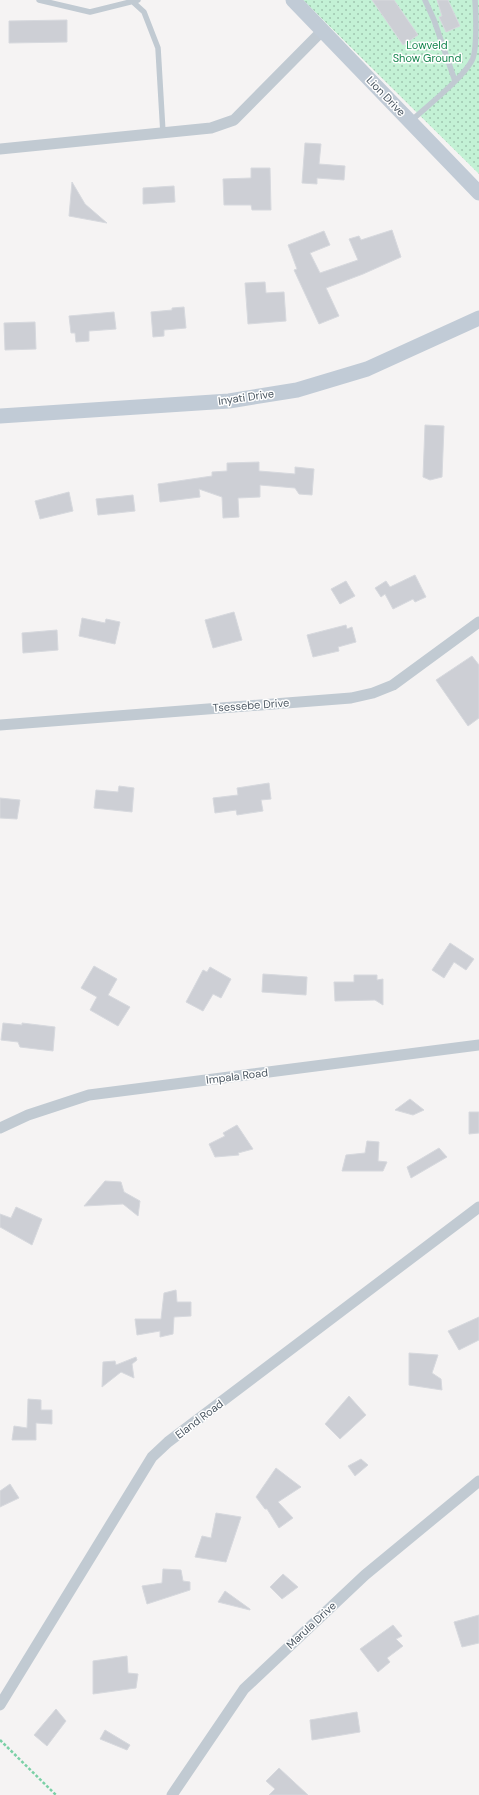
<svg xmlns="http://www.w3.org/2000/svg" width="479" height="1795" viewBox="0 0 479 1795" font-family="'DM Sans',sans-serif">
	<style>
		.park { fill: url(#park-dots) }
		.building { fill: #cdcfd5; stroke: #d7d9de }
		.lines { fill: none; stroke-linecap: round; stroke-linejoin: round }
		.path { stroke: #7ad0a6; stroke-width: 2.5; stroke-dasharray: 3 2; stroke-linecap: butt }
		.lane { stroke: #c1cad2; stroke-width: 5.5 }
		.street { stroke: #c1cad2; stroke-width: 11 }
		.secondary { stroke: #c1cbd6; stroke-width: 15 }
		.labels { text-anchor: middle; stroke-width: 3; stroke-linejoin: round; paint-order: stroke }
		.park-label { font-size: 11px; fill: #17864f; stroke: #fff }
		.street-label { font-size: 11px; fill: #4a5661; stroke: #fff }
	</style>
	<defs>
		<pattern id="park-dots" width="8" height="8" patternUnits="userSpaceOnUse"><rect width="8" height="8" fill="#c3f1d5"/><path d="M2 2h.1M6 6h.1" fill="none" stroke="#a0c6b0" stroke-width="1.8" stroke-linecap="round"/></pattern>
	</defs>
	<rect width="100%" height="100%" fill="#f5f3f3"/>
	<!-- park -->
	<path class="park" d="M303,0H479V174Z"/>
	<!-- building -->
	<path class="building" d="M372,0H394L418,35L403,45Z
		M437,0H448L460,26L446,32L439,17L442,16Z
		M67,20V42L9,43V21Z
		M305,143L321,144L319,164L345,166L344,180L317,178V184L302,183Z
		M251,168H270L271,210H252L251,205H224L223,179L251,178Z
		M72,182L85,204L107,223L69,216Z
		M174,186L175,202L143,204V188Z
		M392,230L401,257L363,274L326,288L339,316L319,324L294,270L297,269L288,245L324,231L330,245L310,253L320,273L358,260L349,239L359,236L361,240Z
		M265,282L266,293L284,292L286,321L248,324L245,283Z
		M184,307L186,328L164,330V336L153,337L151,312L172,310V308Z
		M114,312L116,329L89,331V341L76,342L75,333H71L69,316Z
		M35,322L36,349L5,350L4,323Z
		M425,425L444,426L442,477L430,480L423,477Z
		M259,462V471L295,474V467L314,469L312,495L299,494L295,488L260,485V497L238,498L239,517L223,518L222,497L199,489L200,497L160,502L158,484L212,476V472L227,471V463Z
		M69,492L73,511L40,519L35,501Z
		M133,495L135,511L98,515L96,499Z
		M415,575L426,597L415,602L413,599L393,609L385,594L381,597L375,588L386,581L390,587Z
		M346,581L355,596L340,604L331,589Z
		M234,612L242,640L213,648L205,620Z
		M82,618L105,623L106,619L120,622L115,644L79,636Z
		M346,625L347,629L352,627L356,642L338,647L339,651L313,657L307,635Z
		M57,630L58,650L23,653L22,633Z
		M472,656L479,665V718L468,726L436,680Z
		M269,783L271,799L261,800L263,811L237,815L236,810L215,813L213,798L238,795L237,788Z
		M119,786L134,788L132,812L94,808L96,790L118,792Z
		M0,798L20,800L17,819L0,818Z
		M450,943L474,959L466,970L454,962L444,978L432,970Z
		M94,966L117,979L108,995L130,1007L118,1026L90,1010L97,997L81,988Z
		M210,967L231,979L221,998L213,994L203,1011L186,1002L203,970L207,972Z
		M263,974L307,977L306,995L262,992Z
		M354,975H377V980L383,979V1005L375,1000L335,1001L334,982H354Z
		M3,1023L22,1025V1023L55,1027L53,1051L20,1047L18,1042L1,1040Z
		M410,1099L424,1110L413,1115L395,1110Z
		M469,1112H479V1133L469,1134Z
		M237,1125L253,1149L238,1153L239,1155L215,1157L209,1144L225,1136L223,1133Z
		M367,1141L379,1142L378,1161L387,1162L383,1171H342L346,1155L365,1153Z
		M439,1148L447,1157L411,1178L407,1167Z
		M105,1181L121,1182L124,1192L140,1201L138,1216L123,1204L84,1206Z
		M16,1207L42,1219L32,1245L0,1227V1214L11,1218Z
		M176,1290L177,1302H191V1316L174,1317L173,1334L160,1337V1331L137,1335L135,1319H161L164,1293Z
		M479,1317V1340L459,1350L448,1331Z
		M409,1353L438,1355L432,1373L441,1379L442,1390L409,1385Z
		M136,1357L137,1360L132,1364L134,1378L121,1372L102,1387L103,1362L115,1361L116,1365Z
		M349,1396L366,1415L340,1439L325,1424Z
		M28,1399L41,1400V1410H52V1424L36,1423V1440H12L14,1426L27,1428Z
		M361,1459L368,1465L355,1476L348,1466Z
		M276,1468L301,1487L278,1502L293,1518L279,1528L267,1509H265L256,1497Z
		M10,1484L19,1498L0,1507V1491Z
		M216,1513L241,1517L226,1562L195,1557L202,1536L211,1538Z
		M163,1569L181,1570L183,1581L190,1582V1590L147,1604L142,1586L162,1583Z
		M283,1574L298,1587L282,1599L270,1587Z
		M225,1591L250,1609V1610L218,1602Z
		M479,1615V1643L462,1647L454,1622Z
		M393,1625L402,1636L396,1639L403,1646L387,1658L390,1662L378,1672L360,1649Z
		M127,1656L128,1673L138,1674L136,1688L93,1694V1661Z
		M56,1709L66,1721L47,1746L34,1735Z
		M357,1712L360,1732L312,1740L310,1720Z
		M105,1730L130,1745L127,1750L100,1739Z
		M279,1768L308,1795H269L275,1789L266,1781Z"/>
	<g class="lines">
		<!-- path -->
		<path class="path" d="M0,1740L56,1795"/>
		<!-- lane -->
		<path class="lane" d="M39,0L90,12L138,0
			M425,0L434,20L455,81
			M133,2L144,12L158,48L163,133
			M411,121C426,107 466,76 473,58C477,47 476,13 475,0"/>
		<!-- street -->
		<path class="street" d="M0,149L211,128L234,120L323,30
			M0,725L351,698L373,693L393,685L479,622
			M0,1128L28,1115L89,1095L479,1045
			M0,1705L152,1457L168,1442L479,1207
			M172,1795L244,1689L365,1575L479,1481"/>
		<!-- secondary -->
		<path class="secondary" d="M293,0L479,193
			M0,416L229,401L297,390L367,369L479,318"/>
	</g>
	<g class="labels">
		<!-- park labels -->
		<g class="park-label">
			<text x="427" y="49">Lowveld<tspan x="427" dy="13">Show Ground</tspan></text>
		</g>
		<!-- street labels -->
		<g class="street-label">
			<text transform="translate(386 96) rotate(46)" y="4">Lion Drive</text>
			<text transform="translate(246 397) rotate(-8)" y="4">Inyati Drive</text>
			<text transform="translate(251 705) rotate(-4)" y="4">Tsessebe Drive</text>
			<text transform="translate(237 1076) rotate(-7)" y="4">Impala Road</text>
			<text transform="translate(199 1419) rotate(-37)" y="4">Eland Road</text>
			<text transform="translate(311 1625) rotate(-43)" y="4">Marula Drive</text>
		</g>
	</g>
</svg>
